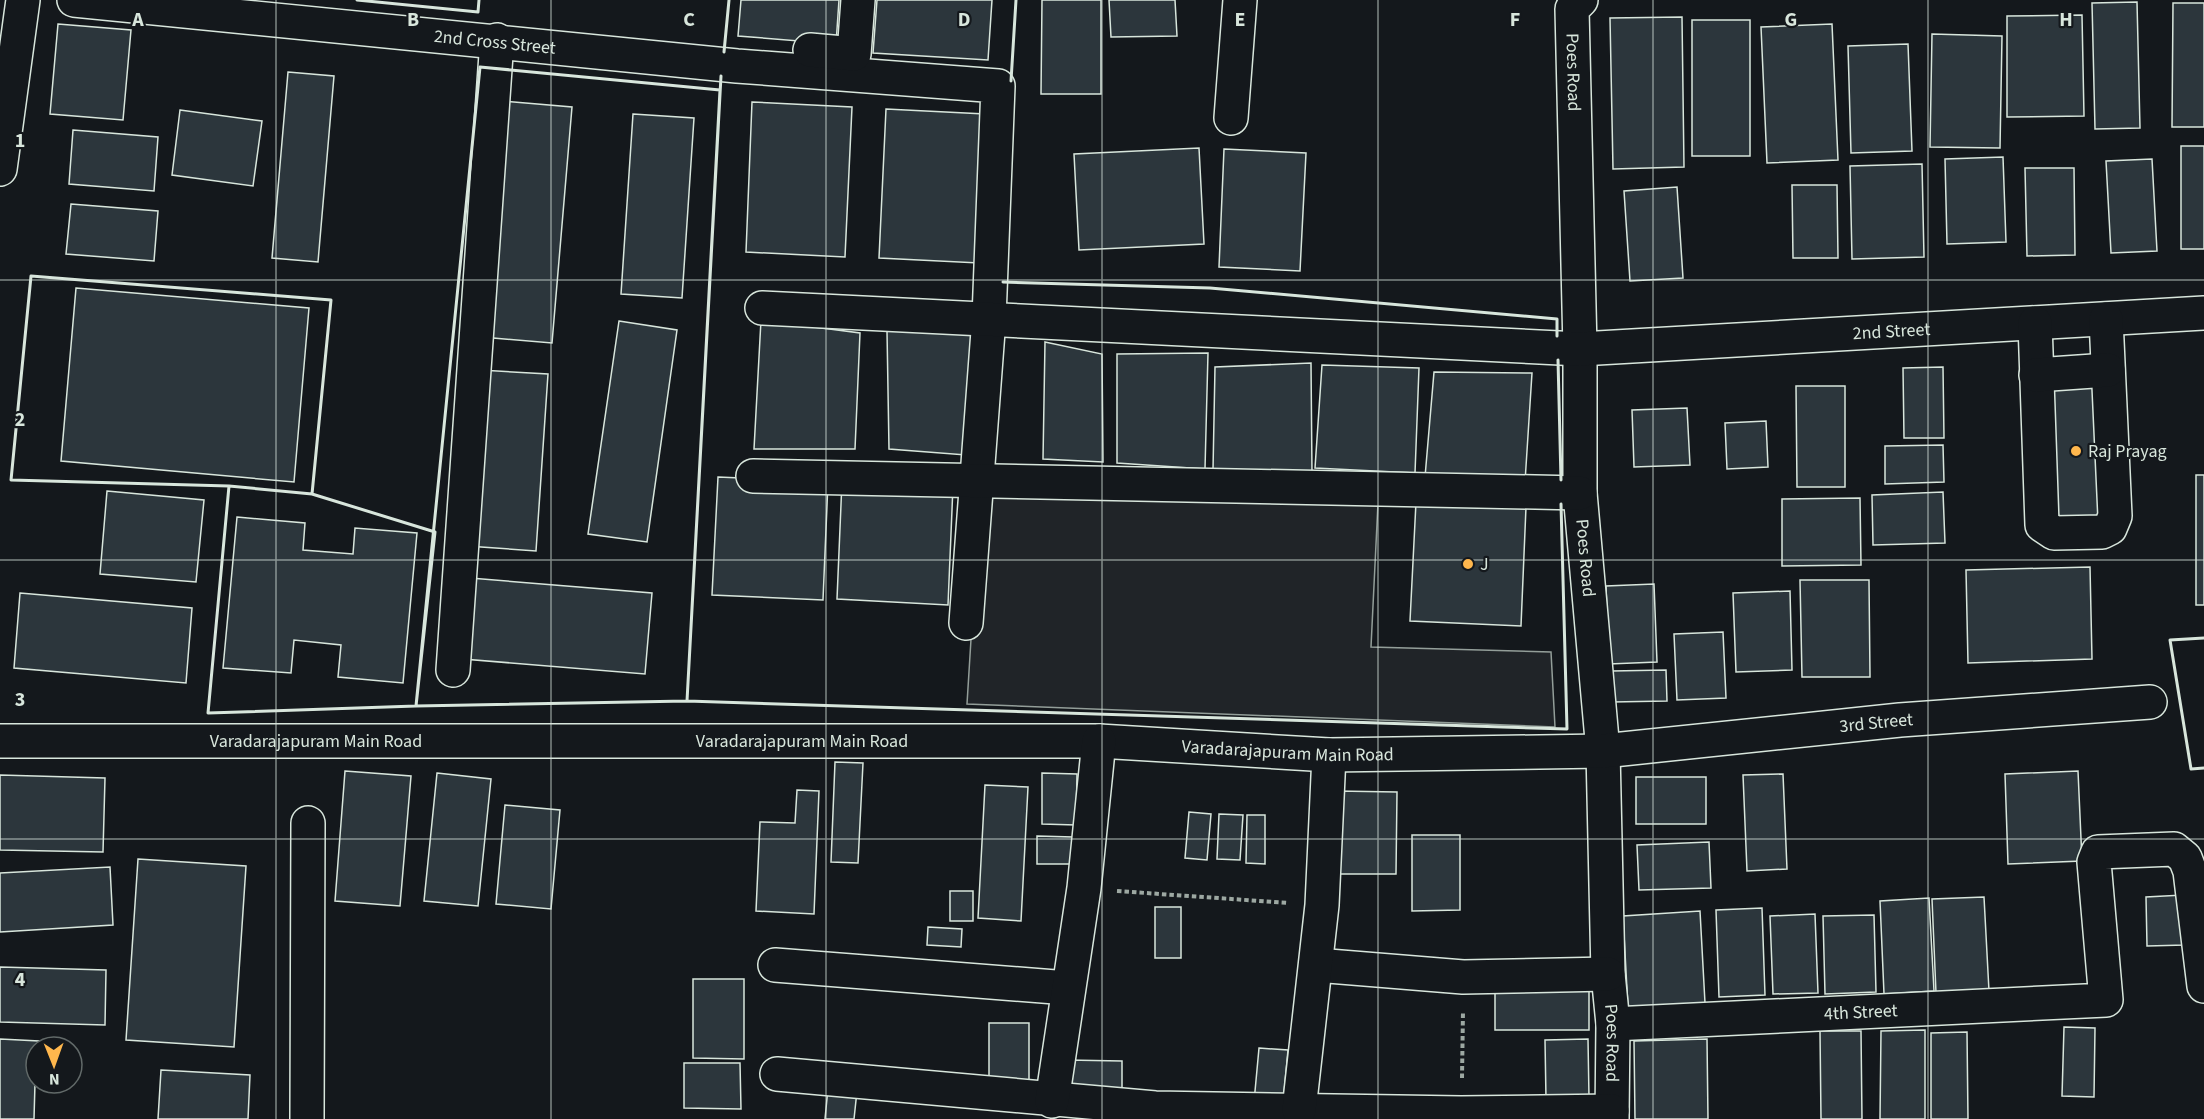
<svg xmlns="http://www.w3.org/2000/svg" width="2204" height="1119" viewBox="0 0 2204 1119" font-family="'Source Sans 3',sans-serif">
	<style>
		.green { fill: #202428; stroke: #939e99; stroke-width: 1.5 }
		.building { fill: #2c363c; stroke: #d8e6dc; stroke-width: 1.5 }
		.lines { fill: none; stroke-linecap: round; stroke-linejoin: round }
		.minor-casing { stroke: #d8e6dc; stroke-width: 36 }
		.path { stroke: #9da8a2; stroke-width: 4; stroke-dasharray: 4.5 3; stroke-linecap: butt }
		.minor { stroke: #14181c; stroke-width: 33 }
		.wall { stroke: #d8e6dc; stroke-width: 3 }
		.grid { fill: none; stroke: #d8e6dc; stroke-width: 1.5; stroke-opacity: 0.55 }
		.poi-dot { fill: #ffb74d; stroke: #14181c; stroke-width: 2 }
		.labels { text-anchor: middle; stroke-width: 4.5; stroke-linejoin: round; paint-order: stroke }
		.street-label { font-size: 18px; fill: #d8e6dc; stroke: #14181c }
		.poi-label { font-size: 18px; fill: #d8e6dc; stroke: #14181c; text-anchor: start }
		.grid-label { font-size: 20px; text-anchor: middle; font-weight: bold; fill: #d8e6dc; stroke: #14181c; stroke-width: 4.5; stroke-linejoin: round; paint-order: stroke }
	</style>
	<rect width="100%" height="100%" fill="#14181c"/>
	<!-- green -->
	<path class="green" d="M981,478L1378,503L1371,647L1551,652L1555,727L967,704Z"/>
	<!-- building -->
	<path class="building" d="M741,0H839L836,44L738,36Z
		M877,0H992L988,60L873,53Z
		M1042,0H1101V94H1041Z
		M1109,0H1175L1177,36L1111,37Z
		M2137,2L2140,128L2095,129L2092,3Z
		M2173,3H2204V127H2172Z
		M2082,15L2084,116L2007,117V16Z
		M1682,17L1684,167L1613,169L1610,18Z
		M1692,20H1750V156H1692Z
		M58,24L131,30L123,120L50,114Z
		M1832,24L1838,160L1767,163L1761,27Z
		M1932,34L2002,36L2000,148L1930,147Z
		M1908,44L1912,151L1851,153L1848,46Z
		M288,72L334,76L318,262L272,258Z
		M501,101L572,107L552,343L482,337Z
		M752,102L852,107L845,257L746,252Z
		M886,109L985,114L979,263L879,258Z
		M180,110L262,121L253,186L172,175Z
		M633,114L694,118L682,298L621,294Z
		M73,130L158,137L154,191L69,184Z
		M2181,146H2204V249H2181Z
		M1199,148L1204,244L1079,250L1074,154Z
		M1224,149L1306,153L1300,271L1219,267Z
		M2003,157L2006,242L1947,244L1945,159Z
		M2152,159L2157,251L2111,253L2106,161Z
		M1922,164L1924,257L1852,259L1850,166Z
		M2025,168H2074L2075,255L2027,256Z
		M1792,185H1837L1838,258H1793Z
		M1677,187L1683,278L1630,281L1624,191Z
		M71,204L158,211L154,261L66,254Z
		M76,288L309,308L294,482L61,461Z
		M761,320L860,333L855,449H754Z
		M619,321L677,330L647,542L588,534Z
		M887,331L973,333L966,455L889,449Z
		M1045,342L1102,354L1103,462L1043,459Z
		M1208,353L1205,469L1117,463V354Z
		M1311,363L1312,474L1213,470L1215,367Z
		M1322,365L1419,368L1415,473L1315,468Z
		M1943,367L1944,438H1904L1903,368Z
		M480,370L548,374L536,551L467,546Z
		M1434,372L1532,373L1525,482L1425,477Z
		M2098,376L2106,524L2053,527L2048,379Z
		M1796,386H1845V487H1797Z
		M1687,408L1690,465L1634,467L1632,410Z
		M1766,421L1768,467L1727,469L1725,423Z
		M1943,445L1944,482L1885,484V446Z
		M2196,475H2204V605H2196Z
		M718,477L828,482L823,600L712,595Z
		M842,481L953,486L948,605L837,599Z
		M107,491L204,500L196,582L100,574Z
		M1943,492L1945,543L1873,545L1872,495Z
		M1860,498L1861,565L1782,566V499Z
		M1416,502L1526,507L1521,626L1410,621Z
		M237,517L305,523L303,550L353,554L355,528L417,533L403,683L338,677L341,645L294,640L291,673L223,668Z
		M2090,567L2092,659L1968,663L1966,570Z
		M470,578L652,593L645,674L463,659Z
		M1800,580H1869L1870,677H1802Z
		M1654,584L1657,662L1609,664L1606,586Z
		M1790,591L1792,670L1736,672L1733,593Z
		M20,593L192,608L186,683L14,668Z
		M1723,632L1726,698L1677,700L1674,634Z
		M1666,670L1667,701L1612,702V671Z
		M835,762L863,763L858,863L831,862Z
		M345,771L411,776L400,906L335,901Z
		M2078,771L2082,861L2008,864L2005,774Z
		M437,773L491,779L478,906L424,901Z
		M1042,773L1077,774L1076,825L1042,824Z
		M1783,774L1787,869L1747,871L1743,775Z
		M0,775L105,778L103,852L0,850Z
		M1636,777H1706V824H1636Z
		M985,785L1028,787L1021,921L978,918Z
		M797,790L819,791L814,914L756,911L760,822L795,823Z
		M1336,791L1397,792L1396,874H1335Z
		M505,805L560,810L551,909L496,904Z
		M1189,812L1211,814L1207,860L1185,858Z
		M1219,814L1243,815L1240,860L1217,859Z
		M1247,815H1265V864L1246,863Z
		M1412,835H1460V910L1412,911Z
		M1037,836L1073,837V864H1037Z
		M1709,842L1711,888L1639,890L1637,845Z
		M138,859L246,866L234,1047L126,1040Z
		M110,867L113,925L0,932V873Z
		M950,891H973V921H950Z
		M2183,895L2185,945L2147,946L2146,897Z
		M1984,897L1989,991L1936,993L1932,899Z
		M1929,898L1934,991L1884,994L1880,901Z
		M1155,907H1181V958H1155Z
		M1762,908L1765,995L1719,997L1716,910Z
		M1700,911L1705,1003L1628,1008L1623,916Z
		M1815,914L1818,993L1773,994L1770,916Z
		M1874,915L1876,992L1825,994L1823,916Z
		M928,927L962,929L961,947L927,945Z
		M0,967L106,970L105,1025L0,1022Z
		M693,979H744V1059L693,1058Z
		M1495,982H1589V1030H1495Z
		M989,1023H1029V1080H989Z
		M2064,1027L2095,1028L2094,1097L2062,1096Z
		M1925,1030V1119H1880L1881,1031Z
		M1820,1031H1861L1862,1119H1821Z
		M1967,1032L1968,1119H1931V1033Z
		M0,1039L39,1041V1047H36L34,1119H0Z
		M1588,1039L1589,1098L1546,1099L1545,1040Z
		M1707,1039L1708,1119H1635L1634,1041Z
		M1259,1048L1288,1050L1283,1104L1254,1102Z
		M1066,1060L1122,1061V1093H1066Z
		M684,1063H740L741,1109L684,1108Z
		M161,1070L250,1075L248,1119H158Z
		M828,1088L857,1091L854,1119H825Z"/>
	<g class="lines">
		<defs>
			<g id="minor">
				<path id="s1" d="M74,0L737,66L998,86L989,318L966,623"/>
				<path id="s2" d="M1581,0L1572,9L1580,349V493L1603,751L1608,974L1613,1024L1612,1119"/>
				<path d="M810,50L854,54L858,0"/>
				<path d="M1231,118L1240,0"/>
				<path d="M0,169L23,0"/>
				<path id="s3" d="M762,308L1580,349L2204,313"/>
				<path d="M2035,323L2042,525L2054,533L2102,532L2110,528L2115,516L2106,319"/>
				<path d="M2036,375L2108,370"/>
				<path d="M753,476L1580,493"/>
				<path d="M453,670L497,40"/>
				<path id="s4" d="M0,741H1099L1329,755L1603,751L1900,720L2150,702"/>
				<path d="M775,965L1068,988"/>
				<path d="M1316,965L1463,977L1608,974"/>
				<path id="s5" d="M1613,1024L2106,1000L2094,862L2098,852L2174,849L2185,858L2190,871L2204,986"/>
				<path d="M777,1074L1155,1108L1461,1113L1612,1111"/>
				<path d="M1052,1101L1084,888L1099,741"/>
				<path d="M1299,1110L1322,905L1329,755"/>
				<path d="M307,1119L308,823"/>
			</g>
		</defs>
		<!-- minor casing -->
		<use href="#minor" class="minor-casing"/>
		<!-- path -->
		<path class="path" d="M1117,891L1289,903
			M1462,1078L1463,1011"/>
		<!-- minor -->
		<use href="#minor" class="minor"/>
		<!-- wall -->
		<path class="wall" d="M357,0L478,12L479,0
			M724,52L729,0
			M480,67L720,90L687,701L416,706Z
			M721,76L687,701L1567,729L1561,504
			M1011,81L1016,0
			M31,276L331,300L312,494L229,486L11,480Z
			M1003,282L1210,288L1557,319V336
			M1558,360L1561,480
			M229,486L312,494L435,532L416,706L208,713Z
			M2204,638L2170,640L2191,769L2204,768"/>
	</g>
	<!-- grid -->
	<path class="grid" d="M276,0V1119M551,0V1119M826,0V1119M1102,0V1119M1378,0V1119M1653,0V1119M1928,0V1119M0,280H2204M0,560H2204M0,839H2204"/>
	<!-- markers -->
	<g class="poi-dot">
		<circle cx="2076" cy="451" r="6"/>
		<circle cx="1468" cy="564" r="6"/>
	</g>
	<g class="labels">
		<!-- street labels -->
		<g class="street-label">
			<text dy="6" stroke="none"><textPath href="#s1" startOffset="423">2nd Cross Street</textPath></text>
			<text dy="6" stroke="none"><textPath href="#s2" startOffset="76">Poes Road</textPath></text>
			<text dy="6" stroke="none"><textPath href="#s3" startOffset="1131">2nd Street</textPath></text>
			<text dy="6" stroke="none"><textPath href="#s2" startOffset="562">Poes Road</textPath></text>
			<text dy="6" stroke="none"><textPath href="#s4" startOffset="1878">3rd Street</textPath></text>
			<text dy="6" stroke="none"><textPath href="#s4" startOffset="316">Varadarajapuram Main Road</textPath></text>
			<text dy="6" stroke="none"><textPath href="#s4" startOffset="802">Varadarajapuram Main Road</textPath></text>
			<text dy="6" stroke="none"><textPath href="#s4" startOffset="1288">Varadarajapuram Main Road</textPath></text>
			<text dy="6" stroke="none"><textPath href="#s5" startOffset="248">4th Street</textPath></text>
			<text dy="6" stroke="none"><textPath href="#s2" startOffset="1048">Poes Road</textPath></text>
		</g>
		<!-- poi labels -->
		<g class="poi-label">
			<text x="2088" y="457">Raj Prayag</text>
			<text x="1480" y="570">J</text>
		</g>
	</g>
	<g class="grid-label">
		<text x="138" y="26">A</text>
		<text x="413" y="26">B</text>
		<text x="689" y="26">C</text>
		<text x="964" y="26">D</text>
		<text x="1240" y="26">E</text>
		<text x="1515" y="26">F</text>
		<text x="1791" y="26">G</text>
		<text x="2066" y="26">H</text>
		<text x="20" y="147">1</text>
		<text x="20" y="426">2</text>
		<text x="20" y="706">3</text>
		<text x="20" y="986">4</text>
	</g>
	<!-- north arrow -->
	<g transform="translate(54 1065) rotate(179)"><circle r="28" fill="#14181c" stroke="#626a69" stroke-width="1.5"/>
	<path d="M0-4.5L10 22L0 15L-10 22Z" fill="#ffb74d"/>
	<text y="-9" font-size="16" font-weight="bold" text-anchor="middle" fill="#d8e6dc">N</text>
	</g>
</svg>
